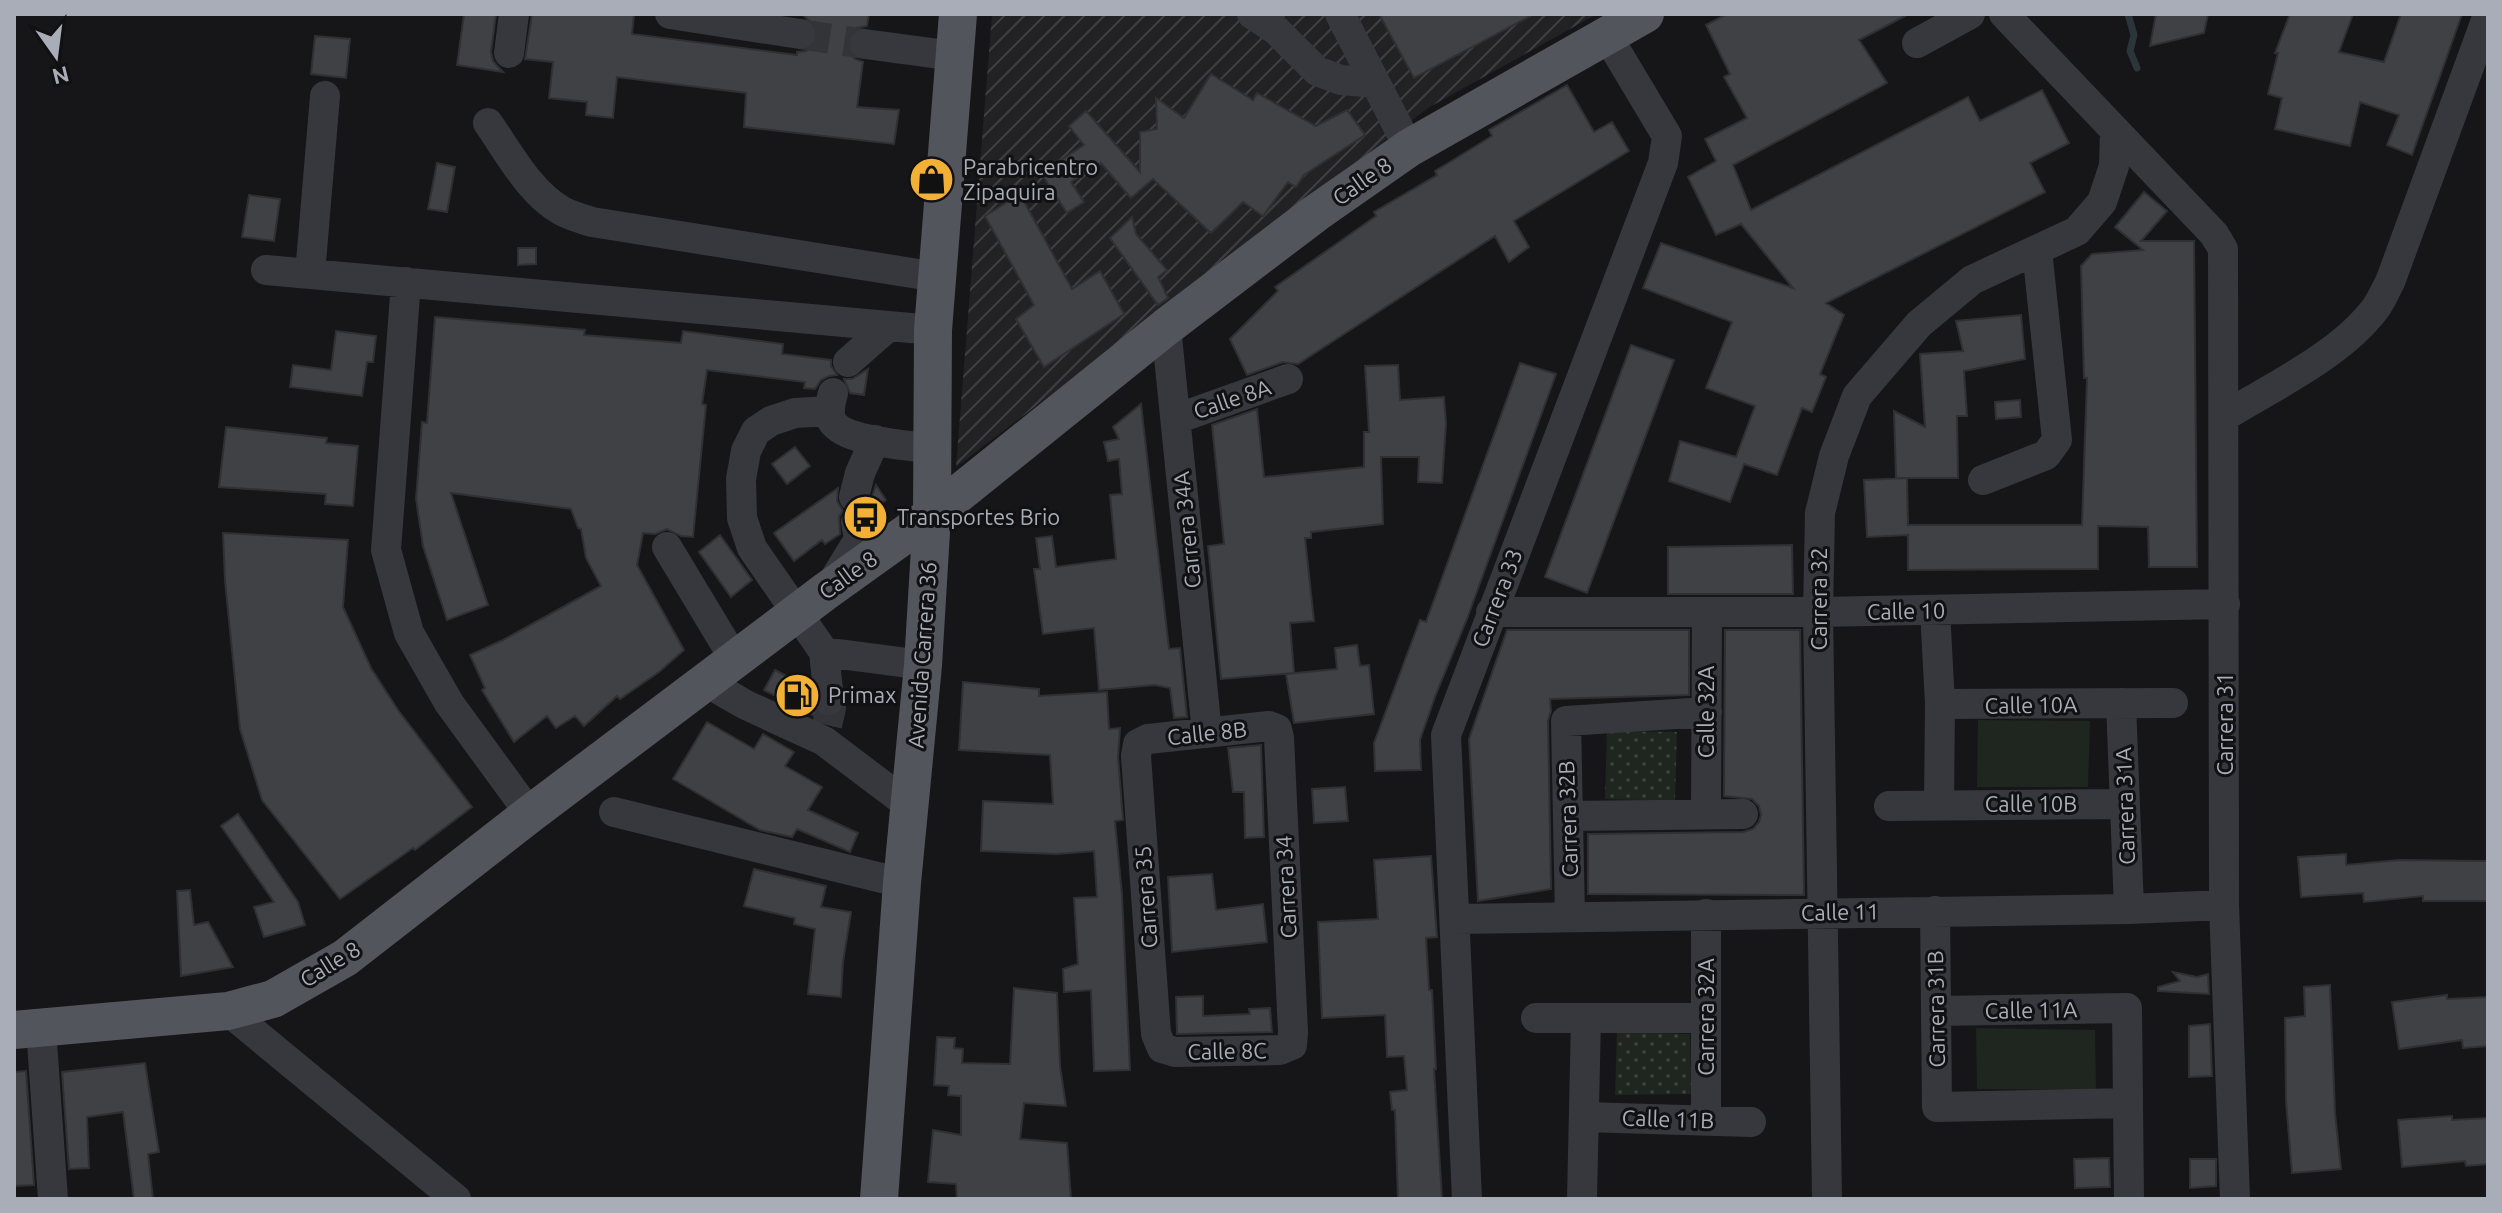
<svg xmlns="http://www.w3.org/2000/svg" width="2502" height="1213" viewBox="0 0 2502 1213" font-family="Ubuntu,sans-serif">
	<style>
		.industrial { fill: url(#industrial-furrows) }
		.green { fill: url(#green-dots) }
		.pitch { fill: #1e261f }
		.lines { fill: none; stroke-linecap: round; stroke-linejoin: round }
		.stream { stroke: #2c353c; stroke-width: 7 }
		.building { fill: #404145; stroke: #303034; stroke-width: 2 }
		.minor-tunnel { stroke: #333438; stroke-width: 30; stroke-dasharray: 30 15; stroke-linecap: butt }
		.minor { stroke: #37383d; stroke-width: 30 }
		.major { stroke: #53555c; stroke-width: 38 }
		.labels { text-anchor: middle; stroke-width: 6; stroke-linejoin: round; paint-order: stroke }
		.poi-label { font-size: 22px; fill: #a8adb8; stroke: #111113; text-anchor: start }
		.street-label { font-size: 22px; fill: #a8adb8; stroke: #111113 }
	</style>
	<defs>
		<pattern id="industrial-furrows" width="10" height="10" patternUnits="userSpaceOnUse" patternTransform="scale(2)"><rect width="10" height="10" fill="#222225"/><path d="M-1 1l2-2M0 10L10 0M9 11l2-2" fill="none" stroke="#3f3f43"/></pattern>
		<pattern id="green-dots" width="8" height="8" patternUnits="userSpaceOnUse" patternTransform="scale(2)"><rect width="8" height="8" fill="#1e261f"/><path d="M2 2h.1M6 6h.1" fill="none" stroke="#3c433d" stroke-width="1.8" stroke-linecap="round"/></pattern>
	</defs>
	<rect width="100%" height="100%" fill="#161618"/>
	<!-- industrial -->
	<path class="industrial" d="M992,14H1597L1428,108L956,467Z"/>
	<!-- green -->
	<path class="green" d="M1607,731L1677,732L1675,801L1605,799Z
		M1617,1032L1690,1034L1691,1094L1615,1095Z"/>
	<!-- pitch -->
	<path class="pitch" d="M1978,720L2090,721L2088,787H1977Z
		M1976,1028L2095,1030L2096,1090L1977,1089Z"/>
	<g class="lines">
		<!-- stream -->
		<path class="stream" d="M2128,14L2134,35L2130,51L2137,68"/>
	</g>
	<!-- building -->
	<path class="building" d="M464,14H496L491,52L493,61L503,72L457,65Z
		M532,14H634L632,34L797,55V52L806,51L813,46L818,36L816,27L802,14H869L867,26L857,28L851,32L847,41L849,52L855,59L863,62L857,107L899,110L894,144L744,127L746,93L617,77L613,118L586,115L587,102L549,98L553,62L525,59Z
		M1379,14H1534L1414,78Z
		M1727,14H1909L1859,40L1887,83L1733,165L1751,210L1968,97L1980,121L2042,90L2069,143L2030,163L2045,192L1826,303L1844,315L1820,374L1826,377L1812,412L1802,408L1777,475L1744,464L1730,502L1669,481L1680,441L1736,457L1755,406L1706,388L1732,322L1643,288L1661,243L1793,288L1741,224L1716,235L1688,177L1716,161L1705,139L1747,118L1724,77L1730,74L1706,25Z
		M2156,14H2208L2204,33L2150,46Z
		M2290,14H2353L2339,52L2384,62L2401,14H2462L2412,155L2387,145L2399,115L2360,102L2350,146L2275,129L2282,98L2268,94L2278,53H2275Z
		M315,36L350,39L346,78L311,74Z
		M1211,74L1253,100L1257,93L1316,126L1347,110L1365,135L1304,175L1296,187L1288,182L1263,216L1243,202L1211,233L1153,179L1131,198L1101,163L1071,182L1084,202L1067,213L1041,173L1084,145L1069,126L1086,111L1140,172V132L1157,129L1156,98L1184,118Z
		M1567,85L1594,132L1612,122L1629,151L1514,221L1529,247L1509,262L1495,236L1298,364L1283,362L1247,375L1230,339L1278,291L1275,287L1376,216L1374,212L1437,175L1435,171L1492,136L1489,130Z
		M437,163L455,167L447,212L428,209Z
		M2144,192L2167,211L2141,241H2194L2197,567H2149L2148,527L2098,526V569L1908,570V535L1867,537L1864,480L1907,478L1908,525H2082L2087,378H2084L2081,266L2092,254L2143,250L2115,227Z
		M1020,194L1072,289L1100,271L1124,314L1044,367L1016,319L1034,305L985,216Z
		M249,195L280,199L274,241L242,237Z
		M1132,217L1136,234L1167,270L1158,277L1168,298L1158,305L1110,238Z
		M518,248H536V264L518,265Z
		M2021,315L2025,359L1964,371L1967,416H1957L1958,478H1896L1894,411L1925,427L1920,354L1963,351L1956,321Z
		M435,317L585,330L584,335L681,343L683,331L783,344L782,354L831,360V366L837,375L829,376L821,380L815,389L804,388L805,382L707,370L702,404L706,405L693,537L681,536L667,529L655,534L643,533L637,565L684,650L659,672L620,699L617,696L584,726L575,716L556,728L547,716L514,742L482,690L485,688L470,655L503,640L601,586L586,558L581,529L578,528L571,509L451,493L488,605L447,620L423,546L416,499L422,422L427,423Z
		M336,331L376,336L373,362H367L362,396L290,387L293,365L331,370Z
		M1631,345L1674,360L1587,593L1545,577Z
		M1520,363L1556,374L1467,619L1436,694L1420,740L1421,770L1375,771L1374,743L1420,620L1426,622Z
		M1398,365L1400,400L1444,397L1446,424L1442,483L1418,482L1419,457H1381L1383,524L1311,532V538H1305L1314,621L1290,623L1294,673L1221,679L1208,546L1224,544L1212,425L1257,409L1264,477L1364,467V432H1369L1365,366Z
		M868,369L864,395L850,393L844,379H852Z
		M2020,400L2021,417L1996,419L1995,402Z
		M1141,404L1169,649L1180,648L1187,717L1174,718L1170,688L1155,685L1099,690L1094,628L1043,634L1034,569H1040L1036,538L1052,536L1056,567L1116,559L1110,495L1122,494L1119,459L1108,461L1104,442L1119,439L1113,427Z
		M226,427L327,438L326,443L358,446L353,506L325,504L326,494L219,487Z
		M795,447L810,466L787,484L772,464Z
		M876,485L886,500L870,512L868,509Z
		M838,488L837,501L843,511L839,517L840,534L825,544L822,540L794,561L774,533Z
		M223,533L348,540L343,607L371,668L398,710L472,807L415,850L413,848L340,899L262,800L240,729L225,581Z
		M720,535L752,580L731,597L699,552Z
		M1792,545L1793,594H1668V547Z
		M1507,630H1689V695L1550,699L1551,711L1548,721L1551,889L1478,901L1469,739Z
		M1725,630H1800L1804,895L1588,894V834L1743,832L1753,829L1759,822L1761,815L1759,806L1752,799L1724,796Z
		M1357,645L1360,666L1369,665L1374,714L1294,723L1286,674L1337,669L1335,648Z
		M775,670L810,689L814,710L821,716L832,718L843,710L834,726L764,690Z
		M963,682L1039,689V696L1107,692L1109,729L1120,728L1118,757L1123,820L1115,821L1122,895L1130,1070L1094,1071L1091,990L1064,992L1063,969L1078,964L1074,898L1097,897L1094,851L1057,854L981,851L983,801L1053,804L1050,755L959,750Z
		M707,722L754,749L763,734L794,752L785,766L822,787L808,810L858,833L850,852L797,829L792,837L760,830L673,779Z
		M1261,745L1264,837L1245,838L1244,792H1233L1228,748Z
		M1345,787L1348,821L1314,823L1312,789Z
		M238,814L298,902L305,925L264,937L254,907L274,902L221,826Z
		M2346,854V865L2399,860L2488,861V901H2423V896L2364,902L2363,893L2301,897L2298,857Z
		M1431,856L1437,937L1426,938L1429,990H1432L1436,1069H1434L1442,1199H1398L1395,1110H1392L1390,1092L1407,1090L1404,1056L1387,1057L1385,1015L1322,1018L1318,922L1378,919L1374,860Z
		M754,869L826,886L821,907L851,912L843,962L841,997L808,994L815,929L794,924L795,918L744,906Z
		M1212,874L1216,910L1263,904L1267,942L1172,952L1168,877Z
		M190,890L194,925L208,922L233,967L181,976L177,891Z
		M2173,972L2197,977L2208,974L2209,994L2158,991V987L2180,981Z
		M2330,985L2335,1113L2341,1169L2292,1173L2286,1101L2285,1018L2305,1016L2304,987Z
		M1014,988L1057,993L1060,1066L1066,1106L1024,1103L1020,1139L1067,1143L1071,1199H957L956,1184L928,1182L933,1130L961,1135V1096L948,1095L949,1086L934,1085L937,1037L955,1038L954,1048L963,1049L962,1063L1010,1064Z
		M2447,995V999L2488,997V1046L2463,1048L2462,1040L2399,1049L2392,1002Z
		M1203,996V1016L1250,1014L1249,1009L1270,1008L1272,1032L1177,1034L1176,997Z
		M2210,1024L2212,1076L2189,1077V1026Z
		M145,1063L159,1152L148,1154L153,1199H134L123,1112L87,1117L89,1168L69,1169L62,1072Z
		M26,1071L34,1185L14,1186V1072Z
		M2452,1116V1120L2488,1118V1164L2466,1166L2465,1161L2402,1167L2398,1120Z
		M2109,1158L2110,1187L2075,1188L2074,1159Z
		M2190,1159H2216V1186L2190,1188Z"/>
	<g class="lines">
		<!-- minor-tunnel -->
		<path class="minor-tunnel" d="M800,34L865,44
			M827,725L831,708L829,700"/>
		<!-- minor -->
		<path class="minor" d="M670,14L800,34
			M1252,14L1276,30L1317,71L1341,80L1375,83
			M1340,14L1409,148
			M2004,14L2214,234L2223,249L2224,905L2235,1199
			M1917,43L1970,14
			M865,44L954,56
			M509,53L514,14
			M488,123C509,153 529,192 562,211C571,216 583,219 592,222L937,277
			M266,270L933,330
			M310,274L325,96
			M406,282L386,550L409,633L449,703L530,814
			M1166,327L1207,733
			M848,362L889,326
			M833,393C831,401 828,411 831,419C840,442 910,445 933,449
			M2225,416C2274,386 2340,355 2375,309C2381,301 2385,291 2390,282L2488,15
			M1176,419L1288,379
			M1983,480L2046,455L2057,440L2037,250
			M854,497L860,473L875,440
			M667,547L735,660
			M834,580L859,539L856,522
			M1935,610L1940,704L1939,805
			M1491,612H1818L2225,604
			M824,652L923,665
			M706,682L746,705L824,741L910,806
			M829,700L824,652L752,548L742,518L741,479L746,451L756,431L771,421L795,413L830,411
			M2121,703L2129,909
			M1940,704L2173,703
			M1269,726L1277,729L1279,738L1293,1032L1292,1045L1280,1050L1175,1052L1162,1048L1156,1034L1136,756L1138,744L1148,739Z
			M1889,806L2124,804
			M614,812L902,883
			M1706,813L1707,612
			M1568,816L1743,814
			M1935,911L1937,1107L2128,1103
			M1570,917L1566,721L1707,712
			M1456,919L2129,909L2224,905
			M228,1011L456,1199
			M1936,1011L2127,1008L2129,1199
			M1536,1018H1705
			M41,1028L53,1199
			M1584,1117L1751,1122
			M1706,1120V914
			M1467,1199L1446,735L1663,163L1667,136L1606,34
			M1582,1199L1586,1018
			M1827,1199L1818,612L1820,513L1834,456L1857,396L1919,324L1972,280L2077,231L2102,202L2114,166L2115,131"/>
		<!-- major -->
		<path class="major" d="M14,1030L228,1011L273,999L345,958L530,814L826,591L932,515L1166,327L1316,213L1409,148L1645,14
			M879,1199L902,883L923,665L932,515L933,330L958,14"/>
	</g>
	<!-- icons -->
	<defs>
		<symbol id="shop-disc" viewBox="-11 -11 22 22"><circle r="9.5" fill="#f2b134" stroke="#111113"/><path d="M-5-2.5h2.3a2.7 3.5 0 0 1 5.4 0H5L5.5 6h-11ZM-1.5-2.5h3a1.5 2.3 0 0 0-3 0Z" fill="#111"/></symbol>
		<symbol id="bus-disc" viewBox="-11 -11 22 22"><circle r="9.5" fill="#f2b134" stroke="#111113"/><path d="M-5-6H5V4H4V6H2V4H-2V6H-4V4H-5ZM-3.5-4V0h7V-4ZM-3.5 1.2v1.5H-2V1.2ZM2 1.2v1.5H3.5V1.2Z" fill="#111"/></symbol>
		<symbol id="fuel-disc" viewBox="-11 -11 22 22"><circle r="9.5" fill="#f2b134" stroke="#111113"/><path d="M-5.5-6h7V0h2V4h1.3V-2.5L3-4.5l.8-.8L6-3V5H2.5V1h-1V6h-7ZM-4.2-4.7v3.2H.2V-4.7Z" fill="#111"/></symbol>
	</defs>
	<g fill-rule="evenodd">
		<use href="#shop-disc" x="906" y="154" width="51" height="51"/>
		<use href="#bus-disc" x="840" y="492" width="51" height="51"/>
		<use href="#fuel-disc" x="772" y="670" width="51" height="51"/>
	</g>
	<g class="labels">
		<!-- poi labels -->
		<g class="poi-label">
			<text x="963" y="175">Parabricentro<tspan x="963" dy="25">Zipaquira</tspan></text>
			<text x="897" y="525">Transportes Brio</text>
			<text x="828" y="703">Primax</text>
		</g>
		<!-- street labels -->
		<g class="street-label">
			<text transform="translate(1362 181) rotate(-35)" y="8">Calle 8</text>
			<text transform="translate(1232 399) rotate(-19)" y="8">Calle 8A</text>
			<text transform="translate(1187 530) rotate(-96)" y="8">Carrera 34A</text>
			<text transform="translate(848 575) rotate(-36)" y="8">Calle 8</text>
			<text transform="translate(1497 598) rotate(-69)" y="8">Carrera 33</text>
			<text transform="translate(1819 599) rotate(-90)" y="8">Carrera 32</text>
			<text transform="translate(1906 611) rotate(-1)" y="8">Calle 10</text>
			<text transform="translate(922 655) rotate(-86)" y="8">Avenida Carrera 36</text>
			<text transform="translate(2031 705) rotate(-1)" y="8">Calle 10A</text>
			<text transform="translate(1706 712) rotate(-90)" y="8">Calle 32A</text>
			<text transform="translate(2225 724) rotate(-90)" y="8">Carrera 31</text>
			<text transform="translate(1207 733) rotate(-6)" y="8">Calle 8B</text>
			<text x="2031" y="812">Calle 10B</text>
			<text transform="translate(2125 806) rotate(-92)" y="8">Carrera 31A</text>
			<text transform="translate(1568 819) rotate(-92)" y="8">Carrera 32B</text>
			<text transform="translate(1286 887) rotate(-93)" y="8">Carrera 34</text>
			<text transform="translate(1146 897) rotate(-94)" y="8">Carrera 35</text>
			<text transform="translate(1840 912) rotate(-1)" y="8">Calle 11</text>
			<text transform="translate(330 964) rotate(-32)" y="8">Calle 8</text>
			<text transform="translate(1936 1009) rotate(-91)" y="8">Carrera 31B</text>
			<text transform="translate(2031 1010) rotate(-1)" y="8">Calle 11A</text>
			<text transform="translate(1706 1017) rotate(-90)" y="8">Carrera 32A</text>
			<text transform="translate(1227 1051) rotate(-1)" y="8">Calle 8C</text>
			<text transform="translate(1668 1119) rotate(2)" y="8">Calle 11B</text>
		</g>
	</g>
	<!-- border -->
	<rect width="2502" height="1213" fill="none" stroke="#a8adb8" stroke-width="32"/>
	<!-- north arrow -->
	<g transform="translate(56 56) rotate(166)" stroke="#111113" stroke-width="6" paint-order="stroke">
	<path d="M0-6L14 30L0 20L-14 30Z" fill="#a8adb8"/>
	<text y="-12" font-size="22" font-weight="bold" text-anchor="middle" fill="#a8adb8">N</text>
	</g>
</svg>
